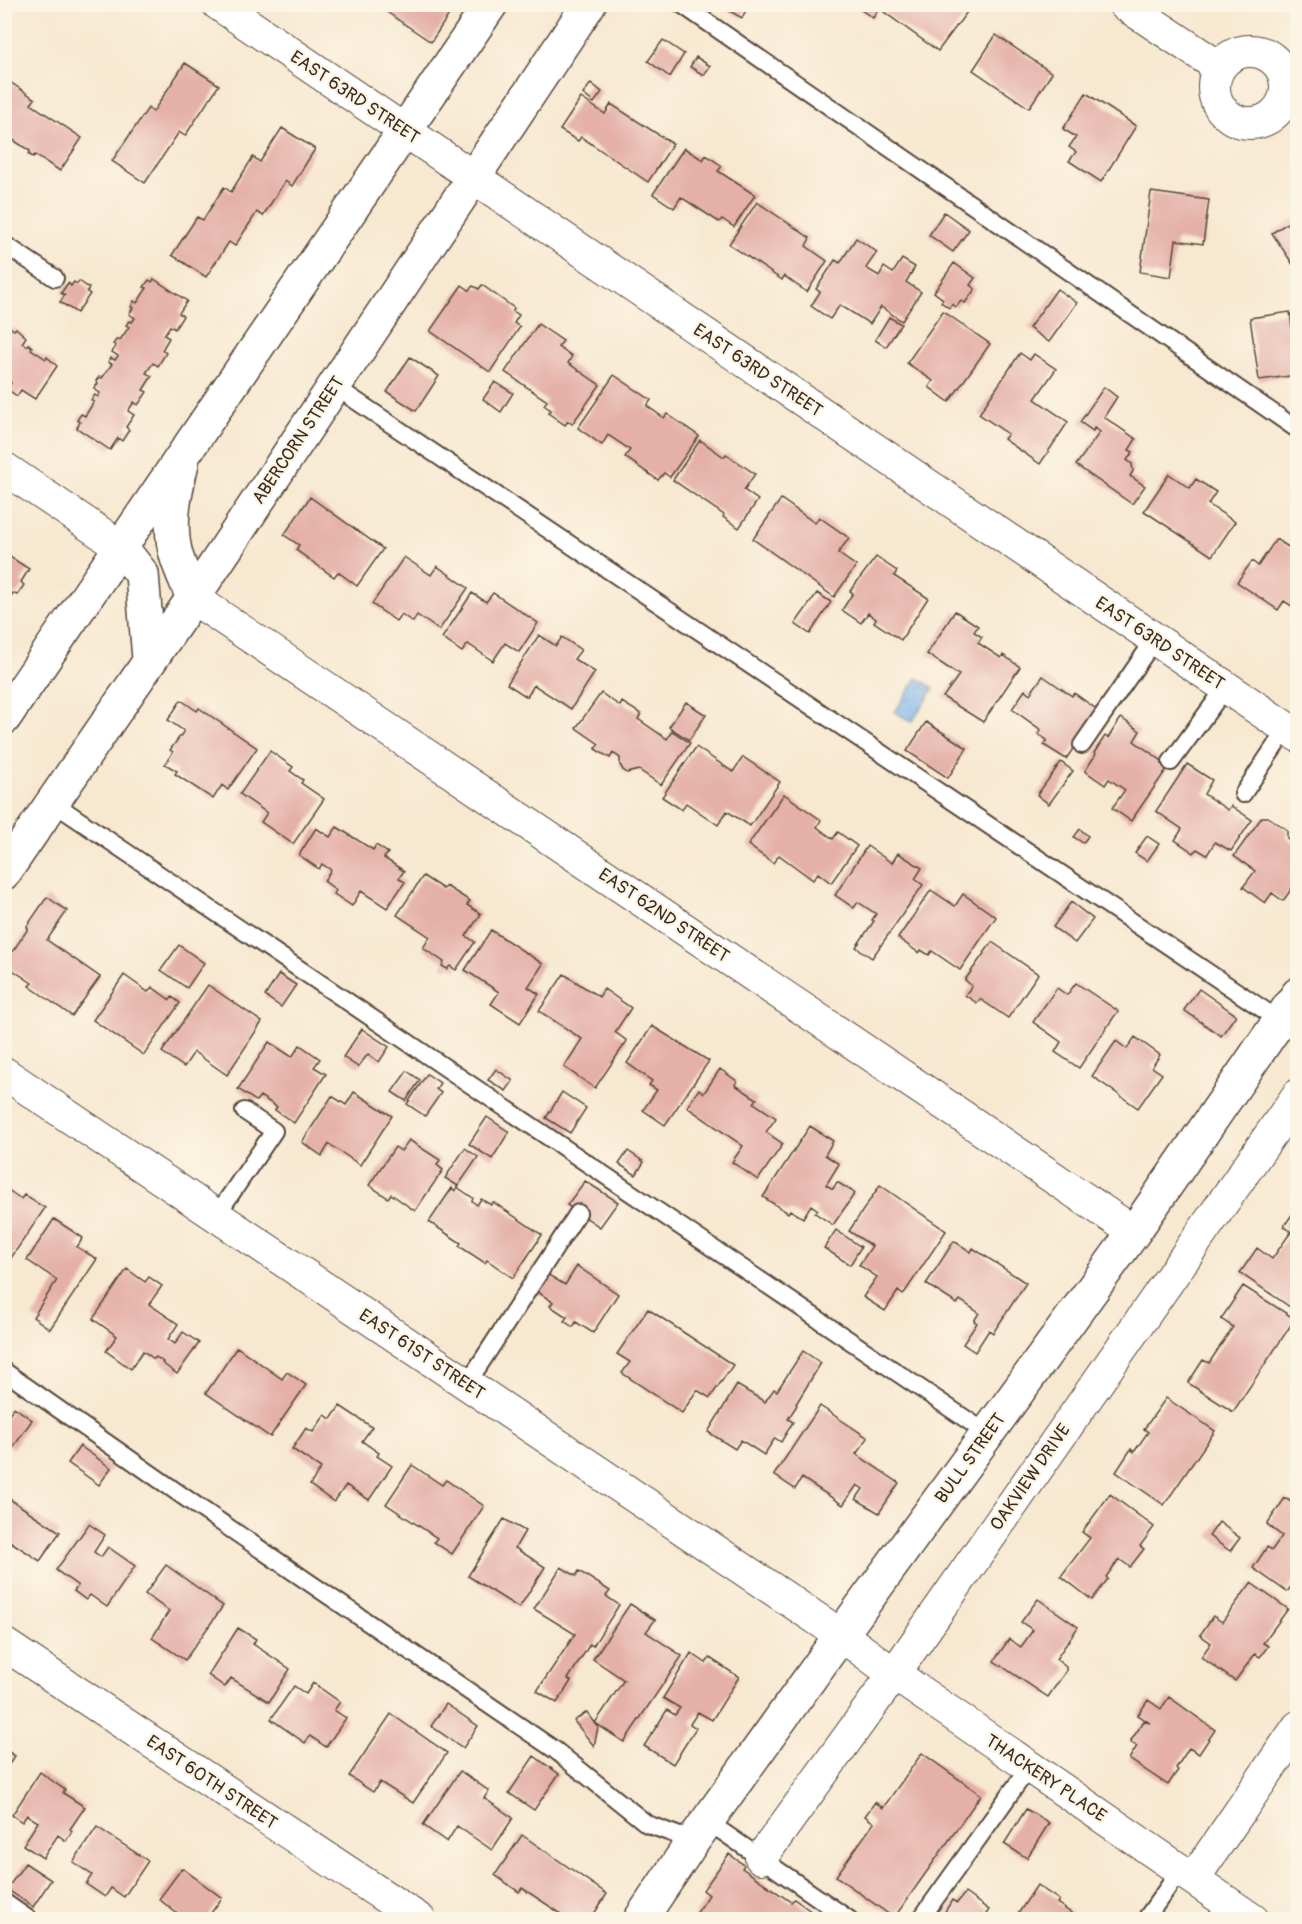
<svg xmlns="http://www.w3.org/2000/svg" width="1302" height="1924" viewBox="0 0 1302 1924" font-family="Pangolin,sans-serif">
	<style>
		.water { fill: url(#water-ripples); stroke: #5d7086; stroke-width: 1.5 }
		.building { fill: #e4b0a8 }
		.lines { fill: none; stroke-linecap: round; stroke-linejoin: round }
		.service-casing { stroke: #574639; stroke-width: 20 }
		.minor-casing { stroke: #574639; stroke-width: 34 }
		.tertiary-casing { stroke: #574639; stroke-width: 36 }
		.primary-casing { stroke: #574639; stroke-width: 36 }
		.service { stroke: #fff; stroke-width: 16 }
		.minor { stroke: #fff; stroke-width: 32 }
		.tertiary { stroke: #fff; stroke-width: 33 }
		.primary { stroke: #fff; stroke-width: 33 }
		.labels { text-anchor: middle; stroke-width: 4.5; stroke-linejoin: round; paint-order: stroke }
		.street-label { font-size: 18px; fill: #3b2a1e; stroke: #fcf5e5 }
	</style>
	<defs>
		<pattern id="water-ripples" width="26" height="14" patternUnits="userSpaceOnUse" patternTransform="scale(1.5)"><rect width="26" height="14" fill="#7fb5ed"/><path d="M2 4q2-2 4 0t4 0M15 11q2-2 4 0t4 0" fill="none" stroke="#6993bf"/></pattern>
	</defs>
	<rect width="100%" height="100%" fill="#fcf5e5"/>
	<filter id="ink" filterUnits="userSpaceOnUse"><feTurbulence type="fractalNoise" baseFrequency=".0167" numOctaves="2"/><feDisplacementMap in="SourceGraphic" scale="12" xChannelSelector="R" yChannelSelector="G"/><feConvolveMatrix kernelMatrix="1 2 1 2 8 2 1 2 1" color-interpolation-filters="sRGB"/></filter>
	<filter id="wash" filterUnits="userSpaceOnUse"><feTurbulence type="fractalNoise" baseFrequency=".008" numOctaves="4" result="noise"/><feDisplacementMap in="SourceGraphic" scale="24" xChannelSelector="R" yChannelSelector="G"/><feGaussianBlur stdDeviation="1.35" result="paint"/><feColorMatrix in="noise" values="0 0 0 0 0 0 0 0 0 0 0 0 0 0 0 0 0 1.4 0 .05"/><feComposite in="paint" operator="in"/></filter>
	<g filter="url(#wash)">
		<rect width="100%" height="100%" fill="#f7e8d0"/>
		<!-- water -->
		<path class="water" d="M917,678L934,688L912,722L895,712Z"/>
		<g id="blocks">
			<!-- building -->
			<path class="building" d="M380,4H456L431,42L378,6Z
				M717,4H749L742,18Z
				M852,4H882L873,18Z
				M889,4H956L967,12L938,51L884,12Z
				M996,35L1052,73L1029,108L973,70Z
				M663,40L684,54L670,77L648,61Z
				M696,57L710,66L704,75L690,67Z
				M185,63L219,85L185,136L179,132L145,183L112,161L148,108L153,112Z
				M4,78L35,99L31,104L82,138L60,171L35,155L33,157L28,154L30,151L7,136L11,131L4,126Z
				M591,83L602,92L594,103L583,94Z
				M1086,93L1136,126L1101,182L1069,161L1076,152L1069,147L1076,137L1063,129Z
				M581,98L605,114L611,104L673,144L648,182L581,137L578,141L560,130Z
				M282,128L315,149L292,186L285,181L263,216L257,212L235,246L229,242L206,277L172,255L197,217L203,220L224,187L231,192L253,157L260,162Z
				M684,148L703,160L706,155L722,166L718,171L755,195L734,227L722,219L719,222L681,197L674,208L653,194Z
				M1151,192L1209,200L1203,244L1176,240L1171,277L1140,272Z
				M757,202L810,238L806,246L827,261L807,292L784,276L782,280L729,244Z
				M944,212L969,230L953,252L929,235Z
				M1298,216V272L1272,233Z
				M856,238L877,252L866,268L879,276L884,267L893,273L902,259L915,267L906,282L921,292L902,321L881,307L870,324L840,305L830,319L811,306L820,292L816,289L835,260L840,263Z
				M954,263L975,278L970,285L975,289L965,303L961,301L956,307L952,304L949,308L941,302L943,299L934,292Z
				M154,279L187,301L179,313L183,316L175,329L170,326L164,335L169,338L162,350L166,353L158,366L153,363L146,373L152,376L143,390L147,392L138,405L134,402L128,411L134,415L126,427L129,430L122,441L118,438L110,450L77,428L80,422L77,420L81,414L85,416L94,402L91,400L95,395L98,397L100,393L94,389L98,383L96,381L99,377L102,378L112,364L108,362L111,358L115,360L118,356L112,352L116,346L113,344L117,339L120,340L129,327L126,325L129,321L132,322L135,318L129,314L133,308L131,307L134,301L137,303L147,288L144,287L149,280L152,282Z
				M79,281L89,288L87,292L90,294L77,313L60,302L65,295L61,293L68,283L71,286L74,282L77,284Z
				M462,285L469,290L473,286L479,289L482,285L514,308L513,311L519,315L514,323L520,327L490,372L430,331Z
				M1057,289L1077,303L1049,342L1029,328Z
				M943,311L990,344L949,402L929,387L933,381L907,363Z
				M1290,312L1298,375L1259,380L1250,318Z
				M889,317L901,324L886,347L875,340Z
				M4,323L14,330L16,328L26,337L22,343L27,346L28,344L32,347L31,349L46,359L47,357L57,366L35,399L21,390L17,396L7,389L11,383L4,379Z
				M538,324L563,341L558,347L572,356L568,363L600,385L572,424L568,421L565,425L548,413L551,410L544,405L547,401L505,372Z
				M1020,353L1030,360L1034,354L1056,369L1035,399L1068,422L1040,464L1004,439L1008,434L979,414Z
				M410,357L439,376L416,411L387,392Z
				M614,375L651,400L647,406L664,418L667,414L699,436L670,477L664,473L658,480L625,457L630,450L608,435L602,445L578,428Z
				M495,382L513,393L501,412L483,399Z
				M1104,387L1117,397L1104,417L1136,439L1129,450L1133,452L1127,460L1132,464L1133,471L1130,476L1145,486L1132,504L1076,465L1100,432L1094,428L1093,431L1080,422Z
				M700,440L724,457L726,454L755,474L744,490L758,500L739,528L723,517L724,515L673,480Z
				M1169,474L1190,488L1196,479L1216,492L1208,504L1235,522L1212,556L1144,511Z
				M310,497L383,549L357,586L338,572L334,577L296,550L299,545L284,535Z
				M781,499L815,523L819,517L849,538L838,553L856,566L834,597L753,539Z
				M1276,539L1298,553V610L1284,601L1278,610L1237,582L1252,561L1258,566Z
				M4,553L29,569L21,582L24,585L17,595L13,593L4,606Z
				M404,557L431,575L437,566L468,588L439,630L417,615L413,622L401,614L396,621L372,604Z
				M876,557L897,571L894,576L928,598L901,640L874,622L876,619L868,613L861,623L842,610L853,593L850,591Z
				M472,593L486,602L493,593L538,623L519,652L505,643L493,661L468,644L462,652L442,638Z
				M817,593L831,602L810,634L795,624Z
				M955,611L978,626L974,632L982,637L978,643L1001,658L1003,655L1020,667L983,722L943,697L959,675L927,654Z
				M539,635L556,646L562,637L581,650L574,659L595,672L571,709L534,685L527,697L507,684Z
				M1043,676L1072,696L1074,693L1099,711L1066,759L1044,745L1047,740L1038,734L1041,730L1012,709L1025,690L1030,694Z
				M601,693L620,706L622,702L641,714L638,719L667,739L672,731L690,743L661,785L639,770L627,773L623,770L620,765V758L613,753L610,758L595,749L599,744L576,728Z
				M181,700L197,711L199,708L257,748L228,790L222,785L213,799L175,774L177,771L165,764L173,752L170,750L184,731L168,720Z
				M686,702L706,715L689,740L669,727Z
				M1121,718L1140,731L1134,741L1169,766L1131,821L1112,808L1125,790L1109,779L1105,785L1085,771L1096,754L1094,753L1105,736L1108,738Z
				M926,722L967,748L948,778L907,751Z
				M696,747L733,772L743,757L780,782L750,826L727,811L718,825L686,803L682,810L662,797Z
				M270,751L293,767L290,771L303,780L301,783L324,799L293,844L261,822L267,813L240,794Z
				M1061,762L1073,771L1049,804L1037,795Z
				M1187,764L1212,780L1204,794L1228,810L1231,806L1252,820L1231,851L1215,842L1207,855L1197,849L1194,853L1175,840L1182,829L1156,811Z
				M784,794L821,820L817,827L833,839L838,832L857,846L831,883L818,873L813,880L779,855L773,863L748,845Z
				M1262,817H1268L1287,830V838L1298,846V886L1295,884L1283,901L1272,893L1265,903L1243,887L1255,871L1234,856Z
				M337,827L373,850L376,845L388,853L384,858L404,871L399,878L405,882L387,908L361,891L352,906L334,894L336,890L324,881L331,870L322,864L319,869L299,855L316,828L330,837Z
				M1080,829L1088,836L1083,843L1074,837Z
				M1147,836L1159,844L1147,861L1135,853Z
				M867,846L892,863L898,853L922,868L915,879L923,885L872,958L856,947L874,921L872,920L876,914L858,902L854,908L835,895Z
				M423,876L443,889L446,886L470,901L467,905L481,914L466,936L475,942L456,970L450,966L447,969L442,966L444,962L423,948L430,937L397,915Z
				M931,890L955,906L963,894L996,917L960,970L932,951L929,955L921,950L919,953L898,938Z
				M47,897L67,911L47,940L100,977L72,1016L29,986L32,983L4,964L28,929L27,926Z
				M1071,902L1093,919L1075,943L1053,927Z
				M491,930L543,964L528,987L539,994L520,1023L491,1004L499,992L465,970Z
				M992,942L1038,974L1008,1018L980,999L977,1003L965,995L972,986L965,980Z
				M179,945L204,963L187,988L161,970Z
				M279,974L296,985L281,1007L265,996Z
				M564,974L599,997L604,989L631,1008L615,1032L627,1041L595,1088L564,1067L582,1039L539,1011Z
				M124,975L148,992L152,987L170,1000L172,997L180,1003L144,1055L93,1020Z
				M1076,983L1118,1011L1079,1068L1055,1052L1061,1042L1033,1022L1057,988L1067,995Z
				M208,985L262,1022L227,1075L194,1052L184,1067L162,1052Z
				M1199,989L1236,1015L1221,1036L1184,1010Z
				M652,1026L709,1061L665,1125L643,1110L657,1090L649,1085L652,1081L627,1063Z
				M362,1029L389,1047L379,1062L368,1054L358,1067L343,1057Z
				M1135,1037L1160,1055L1152,1067L1162,1074L1138,1108L1092,1076L1116,1041L1127,1049Z
				M269,1042L292,1057L300,1045L320,1059L314,1067L326,1074L294,1123L275,1110L277,1107L260,1096L256,1101L238,1089Z
				M496,1069L513,1081L506,1091L488,1080Z
				M720,1069L737,1081L735,1085L757,1099L754,1103L776,1118L766,1132L783,1144L758,1180L732,1162L743,1146L687,1107L699,1089L704,1093Z
				M407,1071L420,1080L406,1101L392,1092Z
				M427,1074L440,1083L436,1089L441,1093L425,1116L407,1104Z
				M354,1092L392,1116L360,1165L329,1144L322,1156L302,1142L332,1096L346,1105Z
				M562,1092L586,1108L570,1133L546,1118Z
				M487,1117L509,1132L492,1159L469,1144Z
				M810,1126L833,1141L825,1155L839,1164L826,1185L833,1189L837,1182L855,1193L833,1225L815,1213L818,1210L811,1205L803,1218L790,1210L788,1213L763,1197Z
				M409,1140L440,1160L437,1165L443,1170L415,1211L391,1194L388,1198L369,1185L395,1147L401,1151Z
				M465,1148L478,1157L458,1186L445,1178Z
				M628,1151L644,1162L636,1175L619,1164Z
				M585,1181L618,1202L600,1227L567,1205Z
				M880,1185L946,1231L903,1295L898,1291L885,1311L863,1297L877,1277L859,1265L872,1246L849,1231Z
				M4,1187L21,1199L24,1195L45,1208L11,1258L4,1254Z
				M457,1187L473,1198L472,1201L477,1205L481,1199L491,1205L493,1202L542,1235L513,1278L487,1260L485,1263L459,1246L461,1243L429,1222L452,1188L455,1191Z
				M1298,1206V1302L1293,1309L1240,1273L1257,1248L1272,1259L1291,1232L1284,1226Z
				M54,1219L83,1238L77,1247L97,1259L50,1329L33,1317L57,1280L27,1260Z
				M836,1230L861,1247L850,1265L824,1248Z
				M954,1241L971,1252L973,1248L1026,1283L993,1333L989,1330L975,1352L963,1344L977,1323L974,1321L979,1313L960,1300L957,1304L926,1284Z
				M577,1266L618,1294L593,1333L576,1322L573,1327L564,1321L567,1317L550,1306L553,1302L536,1291L547,1274L565,1285Z
				M127,1269L145,1282L149,1277L162,1286L149,1304L178,1324L168,1339L175,1344L183,1332L199,1343L177,1374L162,1363L163,1362L156,1357L154,1359L143,1351L131,1369L106,1351L117,1336L93,1319Z
				M1243,1286L1295,1319L1233,1412L1188,1383L1203,1360L1209,1363L1233,1327L1221,1319Z
				M648,1309L733,1365L710,1398L697,1390L682,1413L622,1373L630,1362L617,1354Z
				M237,1347L282,1379L287,1372L306,1385L270,1437L206,1393Z
				M803,1351L821,1363L796,1404L797,1405L788,1419L793,1422L781,1442L775,1438L764,1455L741,1440L735,1449L708,1432L737,1385L765,1402L774,1389L777,1391Z
				M1166,1398L1215,1431L1164,1505L1116,1472L1131,1449L1134,1452L1148,1432L1144,1429Z
				M340,1406L372,1427L362,1441L379,1453L377,1456L392,1466L369,1500L346,1485L334,1502L310,1485L321,1468L292,1449L306,1428L313,1432L325,1415L331,1419Z
				M820,1406L868,1438L856,1454L899,1483L879,1513L856,1499L863,1489L857,1485L843,1505L802,1478L795,1489L774,1475Z
				M14,1407L32,1420L13,1448L4,1442V1421Z
				M80,1446L111,1468L99,1485L68,1463Z
				M412,1465L442,1485L446,1480L484,1506L452,1554L434,1542L437,1538L386,1504Z
				M1110,1494L1154,1527L1140,1546L1144,1549L1130,1567L1119,1559L1106,1577L1108,1579L1107,1580L1092,1600L1061,1576L1090,1538L1082,1532Z
				M5,1496L60,1532L40,1561L5,1538Z
				M1285,1498L1296,1505L1298,1503V1577L1287,1592L1253,1568L1267,1547L1272,1550L1282,1536L1267,1524Z
				M504,1519L525,1531L515,1548L545,1567L519,1608L468,1576Z
				M1219,1522L1240,1538L1230,1551L1209,1536Z
				M89,1524L105,1535L94,1552L101,1557L108,1547L135,1566L107,1607L90,1595L86,1600L74,1591L78,1586L56,1570Z
				M166,1565L223,1606L185,1660L152,1638L169,1611L145,1594Z
				M561,1567L576,1576L579,1571L610,1591L606,1596L619,1605L593,1646L590,1644L568,1679L571,1681L557,1703L537,1691L575,1634L534,1609Z
				M1251,1583L1288,1609L1263,1643L1268,1646L1260,1657L1255,1654L1235,1681L1201,1657L1211,1643L1200,1635L1213,1616L1222,1622Z
				M1038,1599L1078,1627L1056,1659L1066,1667V1671L1048,1697L994,1661L1009,1639L1021,1647L1033,1630L1021,1622Z
				M630,1604L655,1620L646,1632L682,1656L624,1742L595,1723L624,1680L593,1659Z
				M238,1628L256,1639L253,1644L290,1669L269,1702L231,1678L225,1687L208,1675Z
				M691,1653L706,1663L710,1658L739,1677L712,1720L698,1712L690,1724L696,1728L673,1764L644,1746L667,1710L675,1715L680,1708L663,1698Z
				M313,1683L340,1702L334,1710L346,1718L326,1747L310,1736L305,1743L271,1719L294,1686L306,1694Z
				M1169,1697L1215,1730L1199,1754L1189,1748L1176,1768L1178,1770L1168,1785L1129,1759L1137,1746L1130,1742L1144,1721L1150,1723L1138,1715L1148,1700L1161,1709Z
				M446,1704L478,1726L463,1748L431,1726Z
				M587,1712L598,1727L594,1746L574,1721Z
				M391,1714L447,1753L413,1803L380,1782L373,1792L349,1776Z
				M4,1749L15,1756L4,1771Z
				M922,1753L981,1795L894,1918L836,1876L874,1823L865,1816L875,1802L883,1808Z
				M534,1756L559,1774L534,1810L509,1793Z
				M460,1771L489,1791L484,1798L513,1818L492,1850L457,1826L447,1842L423,1825Z
				M40,1772L65,1790L63,1793L85,1807L70,1829L72,1831L66,1841L58,1835L43,1858L23,1845L38,1822L27,1815L22,1822L12,1815Z
				M1026,1809L1049,1823L1027,1858L1004,1844Z
				M97,1827L148,1861L124,1897L111,1888L105,1897L86,1884L92,1875L73,1862Z
				M522,1835L607,1894L590,1920H560L557,1917L560,1913L522,1888L519,1892L495,1875Z
				M729,1854L744,1865L742,1868L791,1902L794,1899L823,1920H692L709,1895L703,1890Z
				M25,1863L51,1880L33,1907L7,1889Z
				M182,1868L222,1898L206,1920H185L159,1899Z
				M1037,1885L1059,1900L1057,1903L1081,1920H1014Z
				M965,1893L989,1910L982,1920H940L952,1900L957,1903Z"/>
		</g>
	</g>
	<g filter="url(#ink)">
		<use href="#blocks" fill-opacity="0" stroke="#574639" stroke-width="1.5"/>
		<g class="lines">
			<defs>
				<path id="service" d="M681,4L1298,430
					M4,244L55,278
					M334,386L1279,1020
					M1082,745L1155,639
					M1171,762L1226,687
					M1243,794L1287,728
					M52,802L988,1434
					M216,1216L274,1131L244,1111
					M4,1371L197,1506L555,1750L647,1824L693,1841
					M467,1384L578,1213
					M707,1821L850,1920
					M4,1902L30,1920
					M920,1920L1030,1766
					M1145,1920L1181,1869"/>
				<path id="minor" d="M218,4L1298,736
					M1124,4L1219,67
					M1214 87a36 36 0 1 1 72 0a36 36 0 1 1-72 0Z
					M4,468L120,546
					M193,598L1134,1232
					M4,1073L841,1635L894,1674L1253,1920
					M4,1644L420,1920
					M761,1858L894,1674L1298,1095
					M1194,1878L1298,1727"/>
				<path id="tertiary" d="M640,1920L693,1841L841,1635L1134,1232L1298,994"/>
				<path id="primary" d="M182,463C175,493 167,527 177,558C181,571 188,585 193,598
					M120,546L142,574L149,659
					M4,718L491,4
					M4,873L193,598L589,4"/>
			</defs>
			<!-- service casing -->
			<use href="#service" class="service-casing"/>
			<!-- minor casing -->
			<use href="#minor" class="minor-casing"/>
			<!-- tertiary casing -->
			<use href="#tertiary" class="tertiary-casing"/>
			<!-- primary casing -->
			<use href="#primary" class="primary-casing"/>
			<!-- service -->
			<use href="#service" class="service"/>
			<!-- minor -->
			<use href="#minor" class="minor"/>
			<!-- tertiary -->
			<use href="#tertiary" class="tertiary"/>
			<!-- primary -->
			<use href="#primary" class="primary"/>
		</g>
	</g>
	<g class="labels">
		<!-- street labels -->
		<g class="street-label">
			<text transform="translate(355 97) rotate(34)" y="6">EAST 63RD STREET</text>
			<text transform="translate(758 370) rotate(34)" y="6">EAST 63RD STREET</text>
			<text transform="translate(298 440) rotate(-56)" y="6">ABERCORN STREET</text>
			<text transform="translate(1160 643) rotate(34)" y="6">EAST 63RD STREET</text>
			<text transform="translate(664 915) rotate(34)" y="6">EAST 62ND STREET</text>
			<text transform="translate(422 1354) rotate(34)" y="6">EAST 61ST STREET</text>
			<text transform="translate(970 1458) rotate(-54)" y="6">BULL STREET</text>
			<text transform="translate(1030 1477) rotate(-55)" y="6">OAKVIEW DRIVE</text>
			<text transform="translate(1046 1778) rotate(34)" y="6">THACKERY PLACE</text>
			<text transform="translate(212 1782) rotate(34)" y="6">EAST 60TH STREET</text>
		</g>
	</g>
	<!-- margin -->
	<rect width="1302" height="1924" fill="none" stroke="#fcf5e5" stroke-width="24"/>
</svg>
